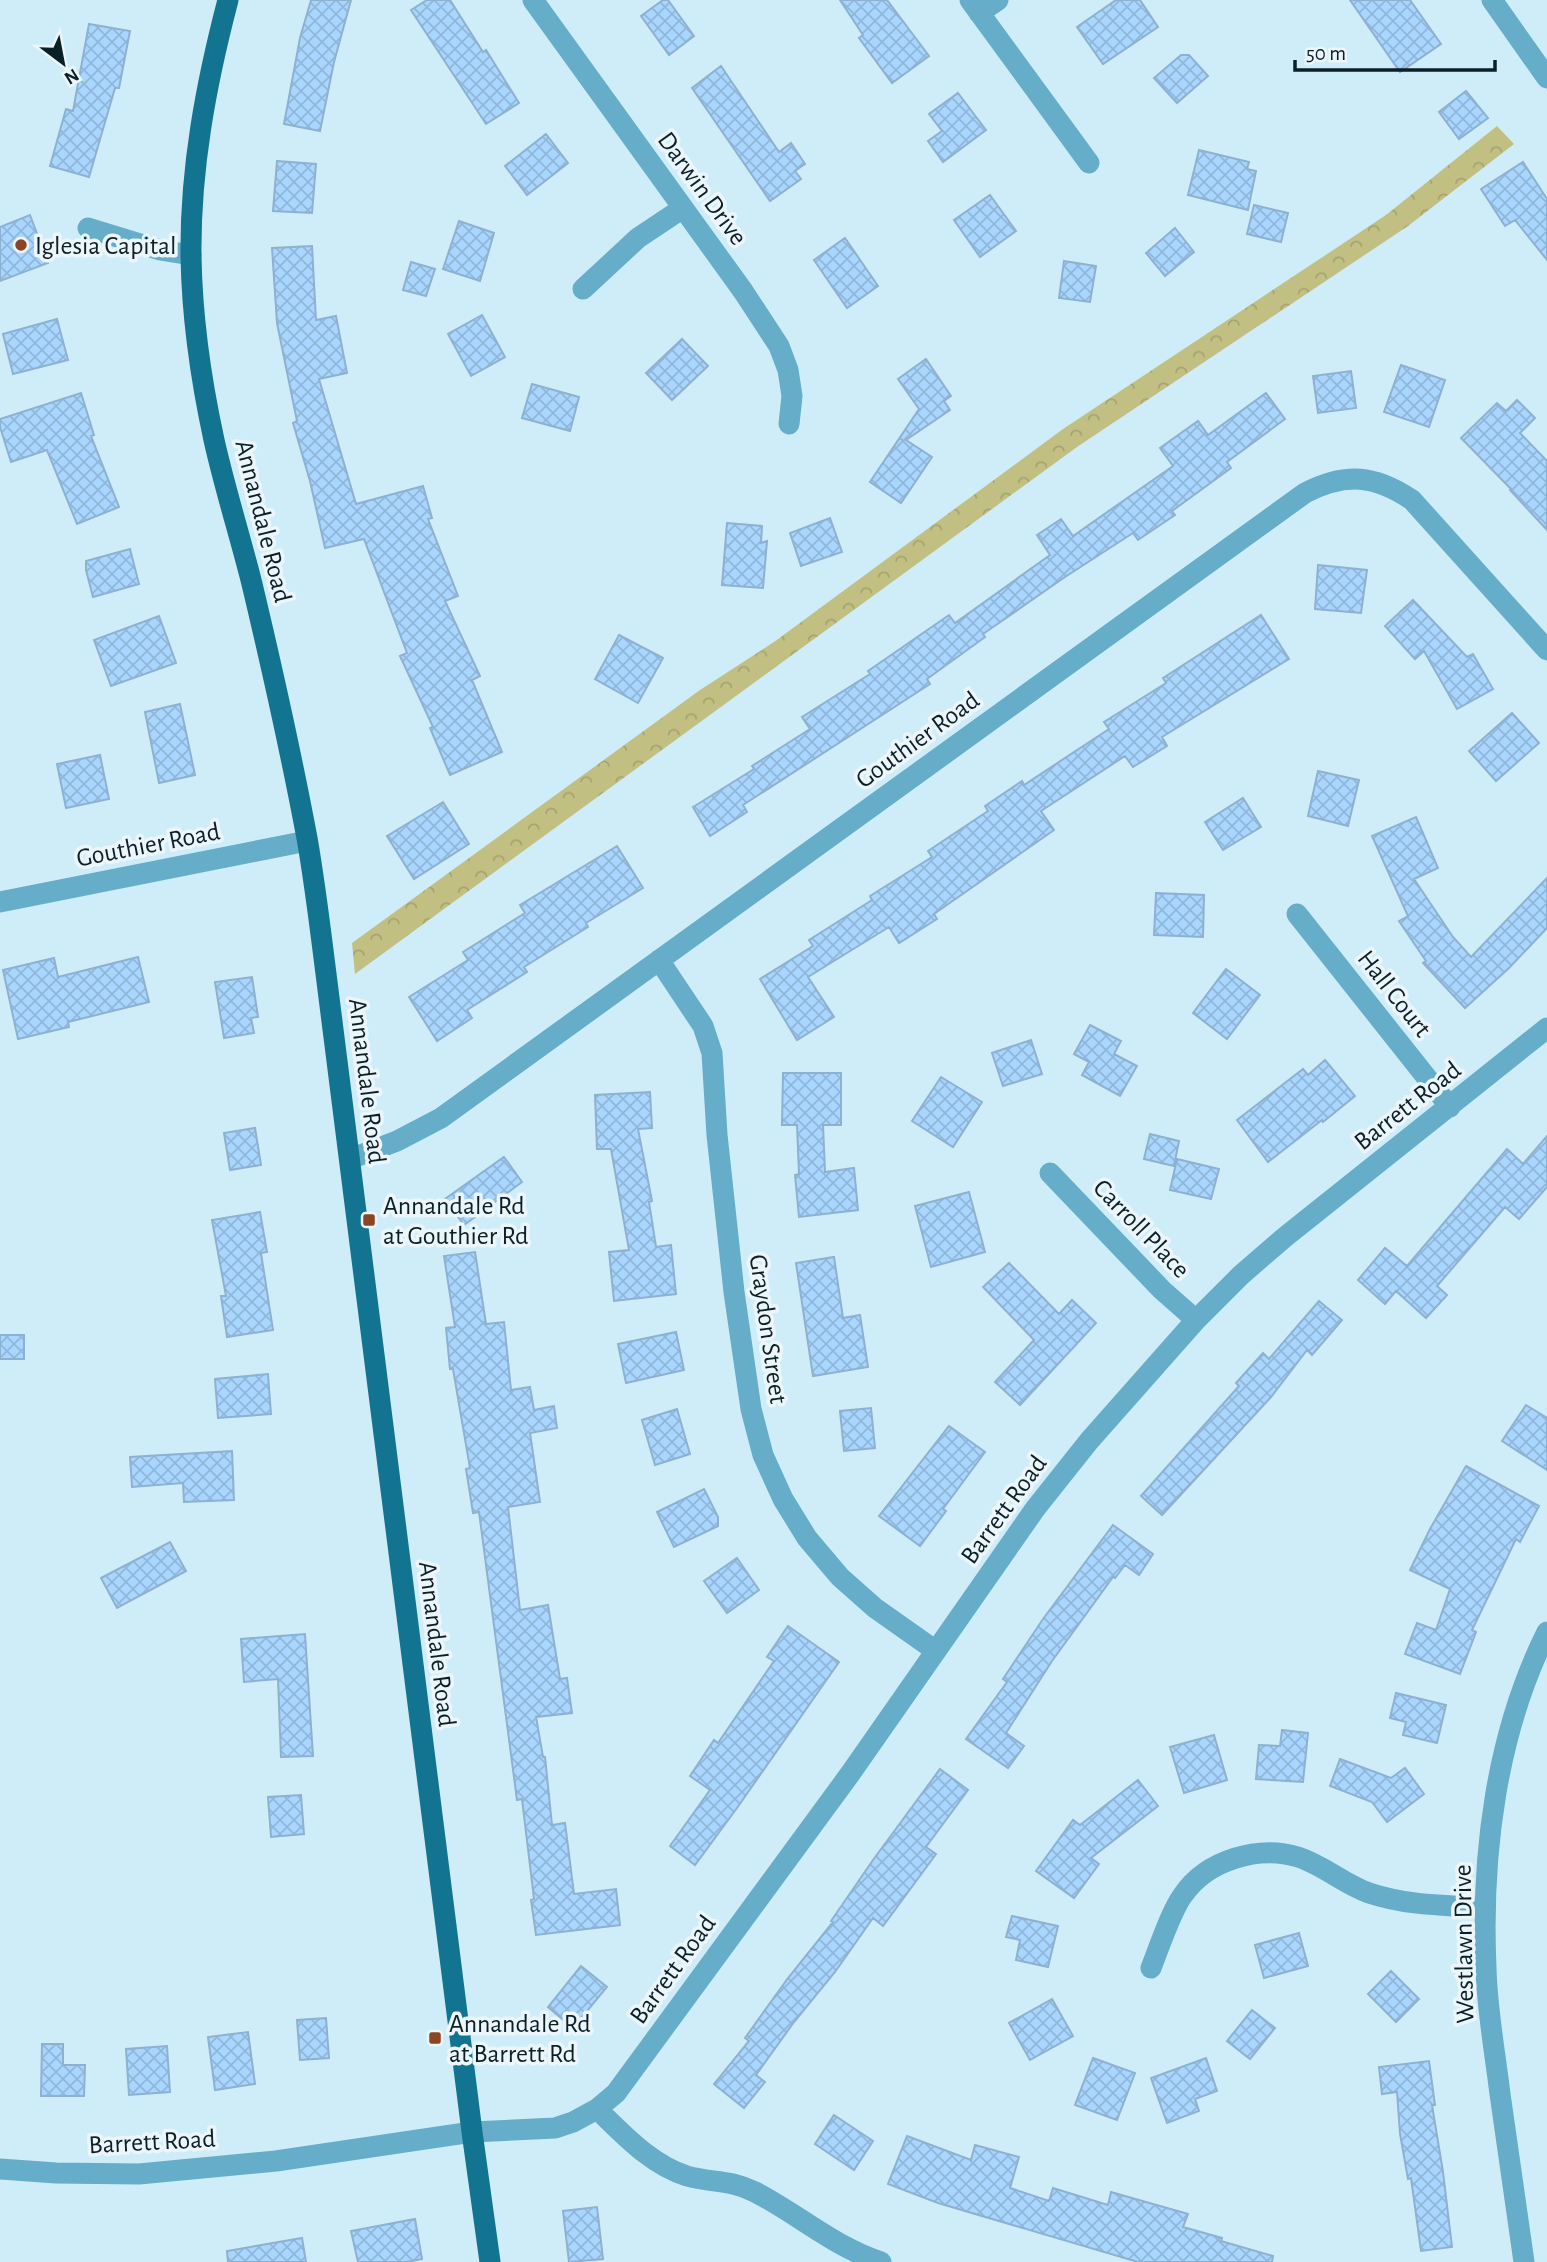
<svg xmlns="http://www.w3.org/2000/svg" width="1547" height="2262" viewBox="0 0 1547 2262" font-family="'Alegreya Sans',sans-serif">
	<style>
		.forest { fill: url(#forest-crowns) }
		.building { fill: url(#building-cross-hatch); stroke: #8db1d0; stroke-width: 2 }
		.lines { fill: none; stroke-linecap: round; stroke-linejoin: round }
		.minor { stroke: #65adc9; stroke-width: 21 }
		.major { stroke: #137492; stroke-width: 21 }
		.poi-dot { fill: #8c4522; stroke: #ecf6fa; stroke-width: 2.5 }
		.labels { text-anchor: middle; stroke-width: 7; stroke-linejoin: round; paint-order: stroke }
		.street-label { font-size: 26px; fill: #0b1f27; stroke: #ecf6fa }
		.poi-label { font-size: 26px; fill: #0b1f27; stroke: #ecf6fa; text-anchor: start }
	</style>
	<defs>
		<pattern id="forest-crowns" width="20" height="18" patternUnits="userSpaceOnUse" patternTransform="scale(1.75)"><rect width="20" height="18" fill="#c2bf82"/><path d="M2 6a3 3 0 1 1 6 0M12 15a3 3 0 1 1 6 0" fill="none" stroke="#a5a470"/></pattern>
		<pattern id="building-cross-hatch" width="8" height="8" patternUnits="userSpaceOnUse" patternTransform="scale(1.75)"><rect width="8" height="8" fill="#a8d6fe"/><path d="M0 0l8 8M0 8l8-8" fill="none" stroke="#8fb7da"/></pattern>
	</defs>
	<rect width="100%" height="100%" fill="#cfedf9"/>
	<!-- forest -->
	<path class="forest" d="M1497,126L1514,144L1408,226L1077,447L355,974L352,943L700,690L774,642L1063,429L1386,215Z"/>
	<!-- building -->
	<path class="building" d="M311,0H351L334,62L320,131L284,124L300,38Z
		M427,0H450L483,52L486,50L519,103L486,124L411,10Z
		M663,0H668L694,36L669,55L641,16Z
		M840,0H887L929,56L892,83L859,38L863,35Z
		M1116,0H1140L1158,27L1103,64L1077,27Z
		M1350,0H1410L1441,44L1400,72Z
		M89,24L130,31L119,88H115L89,177L50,166L66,109L73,111Z
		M1181,55H1189L1208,76L1177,103L1154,78Z
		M721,66L779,152L791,143L805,164L795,171L801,179L770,201L692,88Z
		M1466,91L1488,118L1459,139L1439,112Z
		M958,93L986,130L943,162L928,141L942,131L929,114Z
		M546,134L568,163L527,195L505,166Z
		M1199,150L1249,162L1247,169L1256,171L1248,210L1188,195Z
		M277,161L316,164L312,213L273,211Z
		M1523,162L1547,199V260L1515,220L1505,226L1481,189Z
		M990,195L1016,231L980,257L954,220Z
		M1254,205L1288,213L1281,242L1247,234Z
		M30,215L48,263L0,281V227Z
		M459,221L494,233L480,281L443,269Z
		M1175,228L1194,252L1165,276L1146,253Z
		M845,238L878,286L847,308L814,260Z
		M312,246L316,320L336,316L347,373L319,379L356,504L423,486L432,518L428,519L458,596L445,601L480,676L472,680L502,752L450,775L430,728L433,727L400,656L407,653L364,539L325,548L310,481L293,423L297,421L277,323L272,248Z
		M1064,261L1096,266L1090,302L1059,298Z
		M411,262L435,269L426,296L403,290Z
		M482,315L505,357L471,376L448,334Z
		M57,319L68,360L13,374L3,334Z
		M682,339L708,366L672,400L646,373Z
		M926,359L951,396L944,401L950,410L906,440L932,457L901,503L870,482L919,409L898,379Z
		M1401,365L1445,380L1429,427L1384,412Z
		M1351,371L1356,408L1318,413L1313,376Z
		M532,384L579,397L570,431L522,418Z
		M81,393L94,435L91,436L119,507L77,524L47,450L11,462L0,427V419Z
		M1266,393L1285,419L1227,462L1231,468L1172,511L1175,515L1138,540L1133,533L1065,577L983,634L985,637L927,679L930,684L743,805L747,812L710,836L693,807L754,769L752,766L810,729L802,717L870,674L868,671L949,615L955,623L1050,555L1037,535L1061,519L1073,536L1173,466L1160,448L1198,421L1208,435Z
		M1517,400L1535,418L1520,433L1547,461V530L1510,490L1511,489L1461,438L1497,403L1506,411Z
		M830,518L842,552L801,566L790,533Z
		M727,523L762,526L761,543L767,541L763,588L722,585Z
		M130,549L139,584L93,597L86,570V561Z
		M1318,565L1367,570L1361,613L1315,609Z
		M1413,600L1467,657L1473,654L1493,689L1457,709L1424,651L1415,659L1385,626Z
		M1261,615L1289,659L1162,737L1167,746L1133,767L1125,756L1041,811L1054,830L934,914L937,919L899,943L889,927L808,977L834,1017L797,1040L760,979L813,946L809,940L872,900L870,896L932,857L928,851L988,811L985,806L1022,781L1024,785L1109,729L1104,722L1166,683L1163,678Z
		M159,616L176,663L111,686L94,640Z
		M619,635L663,658L638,703L595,679Z
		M180,704L195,775L159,783L145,712Z
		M1512,713L1539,743L1496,781L1469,751Z
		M100,755L109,799L66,808L57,764Z
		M1318,771L1359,780L1348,826L1308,816Z
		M1243,798L1261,827L1223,850L1205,822Z
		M443,802L469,844L414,879L387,836Z
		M1416,817L1438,868L1414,879L1453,937L1471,957L1547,878V928L1509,968L1465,1008L1423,963L1426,961L1399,921L1408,916L1372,836Z
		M617,846L643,888L586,923L588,927L524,967L527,972L467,1010L472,1018L437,1041L409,997L468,960L463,952L525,913L520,905Z
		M1156,893L1204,895L1203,937L1154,935Z
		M138,957L149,1002L68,1022L69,1027L18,1039L3,970L54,958L58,977Z
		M1226,969L1260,995L1227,1039L1193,1013Z
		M252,977L258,1017L251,1018L254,1033L224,1038L215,982Z
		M1090,1025L1121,1041L1114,1054L1137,1066L1120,1096L1082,1075L1089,1062L1074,1054Z
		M1031,1040L1042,1074L1003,1086L992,1053Z
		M1325,1060L1355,1096L1323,1122L1322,1120L1268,1162L1237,1120L1303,1069L1308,1075Z
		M783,1073H841V1125H823L825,1172L854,1168L858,1210L799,1217L795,1175L799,1174L797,1125H782Z
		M941,1077L982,1102L953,1147L912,1121Z
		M650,1092L652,1128L638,1129L652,1201L649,1202L656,1247L671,1245L676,1294L614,1301L609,1252L629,1250L611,1149H597L595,1095Z
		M255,1128L261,1165L230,1170L224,1133Z
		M1150,1134L1179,1141L1174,1166L1144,1159Z
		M1547,1136V1187L1519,1219L1505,1207L1437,1286L1447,1295L1426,1318L1396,1291L1385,1304L1358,1280L1385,1248L1407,1266L1507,1149L1523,1164Z
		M504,1157L522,1182L464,1225L445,1199Z
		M1177,1159L1219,1169L1211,1199L1170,1190Z
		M969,1192L985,1252L931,1267L915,1206Z
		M260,1212L267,1252L261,1253L273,1330L227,1337L221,1296H226L212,1220Z
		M475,1252L486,1324L504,1322L511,1390L530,1387L534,1410L554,1406L557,1428L530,1433L540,1502L508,1507L520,1610L548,1605L560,1679L567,1678L572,1713L536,1717L543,1757H545L552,1825L565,1823L574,1894L616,1889L620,1925L536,1935L531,1900L534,1899L522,1799L517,1800L479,1512L473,1513L466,1469L470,1468L453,1369H450L446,1328L455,1327L444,1256Z
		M834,1257L843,1318L860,1315L868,1367L813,1376L796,1263Z
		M1009,1263L1059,1314L1072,1300L1096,1323L1020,1405L995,1382L1034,1340L983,1287Z
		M1319,1301L1342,1320L1312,1355L1307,1350L1271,1397L1162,1515L1141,1496L1239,1386L1236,1383L1263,1353L1269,1359Z
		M676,1332L684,1370L626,1383L618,1344Z
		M0,1335H24V1359H0Z
		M268,1374L271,1414L218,1418L215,1379Z
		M1526,1405L1547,1418V1470L1502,1441Z
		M871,1408L875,1448L844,1451L840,1411Z
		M677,1409L690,1454L655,1465L642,1420Z
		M949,1426L985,1452L943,1509L946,1511L920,1546L879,1516Z
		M232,1451L234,1500L184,1502L183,1483L132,1487L130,1457Z
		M1466,1466L1539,1506L1520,1542L1516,1539L1472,1630L1476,1632L1460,1674L1405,1654L1417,1623L1436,1630L1450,1589L1410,1570L1430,1529Z
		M704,1489L718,1517V1526L674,1547L657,1512Z
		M1113,1525L1153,1554L1139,1575L1125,1565L1115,1578L1113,1577L1052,1661L1006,1733L1024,1746L1008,1768L966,1739L1007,1682L1003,1679L1043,1619Z
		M170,1542L186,1571L117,1608L101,1578Z
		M737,1558L759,1590L727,1613L704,1581Z
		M788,1626L839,1662L737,1808L695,1865L670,1846L710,1790L690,1776L714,1740L718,1743L774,1661L767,1657Z
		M305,1634L313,1756L281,1757L278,1679L244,1682L241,1639Z
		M1396,1693L1446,1705L1437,1743L1403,1735L1406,1722L1390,1718Z
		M1282,1730L1308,1733L1303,1782L1256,1779L1259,1745L1280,1746Z
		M1214,1735L1227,1780L1184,1793L1170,1747Z
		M1340,1759L1391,1778L1405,1768L1424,1794L1387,1822L1372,1802L1330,1786Z
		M940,1769L968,1790L926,1847L936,1854L883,1926L873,1918L835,1972L794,2022L756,2075L765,2082L744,2108L714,2084L749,2041L745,2038L788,1978L833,1922L831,1921L873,1860Z
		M1138,1780L1158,1806L1091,1858L1099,1864L1074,1898L1036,1871L1073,1820L1080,1825Z
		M301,1795L304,1834L271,1837L268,1797Z
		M1012,1916L1058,1926L1048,1967L1016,1960L1020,1940L1006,1937Z
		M1299,1933L1308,1966L1264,1978L1255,1945Z
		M581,1966L607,1987L573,2028L548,2007Z
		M1391,1971L1419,1999L1396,2022L1368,1994Z
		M1052,1999L1073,2036L1030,2060L1009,2023Z
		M1252,2010L1275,2028L1250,2059L1227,2041Z
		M326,2018L329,2058L300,2060L297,2020Z
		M248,2032L255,2084L215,2090L208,2037Z
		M42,2044H63V2065H85L84,2096H41Z
		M167,2046L170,2092L129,2095L126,2049Z
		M1093,2058L1135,2073L1117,2120L1075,2105Z
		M1206,2058L1217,2091L1195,2099L1199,2111L1167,2123L1151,2078Z
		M1429,2061L1435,2105H1432L1443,2172L1452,2247L1421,2251L1411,2178L1408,2179L1400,2134L1397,2092L1382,2094L1379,2067Z
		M834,2115L873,2141L854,2170L815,2144Z
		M907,2136L971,2160L975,2145L1019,2157L1010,2188L1049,2201L1053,2188L1108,2205L1111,2192L1188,2214L1183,2227L1222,2238L1221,2241L1273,2256L1272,2262H1138L938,2203L888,2184Z
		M597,2207L603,2259L569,2262L563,2211Z
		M415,2219L422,2259L406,2262H358L351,2231Z
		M302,2238L306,2262H228L227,2251Z"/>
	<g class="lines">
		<!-- minor -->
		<path class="minor" d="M533,0L743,291L779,346L788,370L792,396L789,424
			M970,0L1089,163
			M1492,0L1547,78
			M979,13L998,0
			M88,228L160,250L191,255
			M583,289L638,238L683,208
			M0,902L307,841
			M1297,914L1450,1107
			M659,960L703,1026L712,1053L717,1135L734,1292L751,1409L763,1455L783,1499L807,1538L840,1577L875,1608L936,1651
			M350,1159L397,1141L441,1118L1305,493C1346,472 1375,475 1412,500L1547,650
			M1050,1173L1162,1290L1196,1320
			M1151,1968C1159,1948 1171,1911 1183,1895C1207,1860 1258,1845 1298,1857C1323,1865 1344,1884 1369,1893C1409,1906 1444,1905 1485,1908
			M597,2109C623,2134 651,2165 687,2176C712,2183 729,2179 755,2192C798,2214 834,2247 881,2262
			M0,2169L56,2173L139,2174L276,2161L472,2132L555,2128L573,2122L597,2109L616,2093L850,1774L1035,1509L1089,1441L1196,1320L1241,1275L1285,1237L1547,1028
			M1524,2262C1516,2206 1508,2150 1500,2094C1495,2052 1487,2010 1486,1968C1481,1854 1496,1734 1547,1632"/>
		<!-- major -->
		<path class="major" d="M228,0C206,84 190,169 191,256C192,318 201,380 214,440C225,489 240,536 252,584C272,668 291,753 307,838C314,878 319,918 324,958L472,2132L490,2262"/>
	</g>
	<!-- markers -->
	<g class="poi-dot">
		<circle cx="21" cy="245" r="7"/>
		<rect x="362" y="1213" width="14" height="14" rx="3.5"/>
		<rect x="428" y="2031" width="14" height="14" rx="3.5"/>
	</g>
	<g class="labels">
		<!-- street labels -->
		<g class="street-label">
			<text transform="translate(703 188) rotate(54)" y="9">Darwin Drive</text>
			<text transform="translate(264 521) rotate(76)" y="9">Annandale Road</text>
			<text transform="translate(917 739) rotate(-36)" y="9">Gouthier Road</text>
			<text transform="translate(148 844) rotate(-11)" y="9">Gouthier Road</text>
			<text transform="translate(1395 993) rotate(52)" y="9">Hall Court</text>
			<text transform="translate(368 1081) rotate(83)" y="9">Annandale Road</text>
			<text transform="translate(1407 1105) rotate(-38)" y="9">Barrett Road</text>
			<text transform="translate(1142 1228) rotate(46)" y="9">Carroll Place</text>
			<text transform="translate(769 1329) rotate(82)" y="9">Graydon Street</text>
			<text transform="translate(1003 1509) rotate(-54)" y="9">Barrett Road</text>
			<text transform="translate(438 1644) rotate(83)" y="9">Annandale Road</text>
			<text transform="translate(1463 1944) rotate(-91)" y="9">Westlawn Drive</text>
			<text transform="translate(672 1969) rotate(-54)" y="9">Barrett Road</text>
			<text transform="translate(152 2141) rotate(-3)" y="9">Barrett Road</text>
		</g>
		<!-- poi labels -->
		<g class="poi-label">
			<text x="35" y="254">Iglesia Capital</text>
			<text x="383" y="1214">Annandale Rd<tspan x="383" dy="30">at Gouthier Rd</tspan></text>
			<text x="449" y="2032">Annandale Rd<tspan x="449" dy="30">at Barrett Rd</tspan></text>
		</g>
	</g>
	<!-- north arrow -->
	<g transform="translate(63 63) rotate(148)" stroke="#ecf6fa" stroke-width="5" paint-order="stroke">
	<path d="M0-5L12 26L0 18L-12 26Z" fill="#0b1f27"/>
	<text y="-10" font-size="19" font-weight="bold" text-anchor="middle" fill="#0b1f27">N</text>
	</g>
	<!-- scale -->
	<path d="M1295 60v10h200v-10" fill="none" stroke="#0b1f27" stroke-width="3.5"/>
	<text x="1306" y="60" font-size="21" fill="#0b1f27" stroke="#ecf6fa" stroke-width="5" paint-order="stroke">50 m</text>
</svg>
